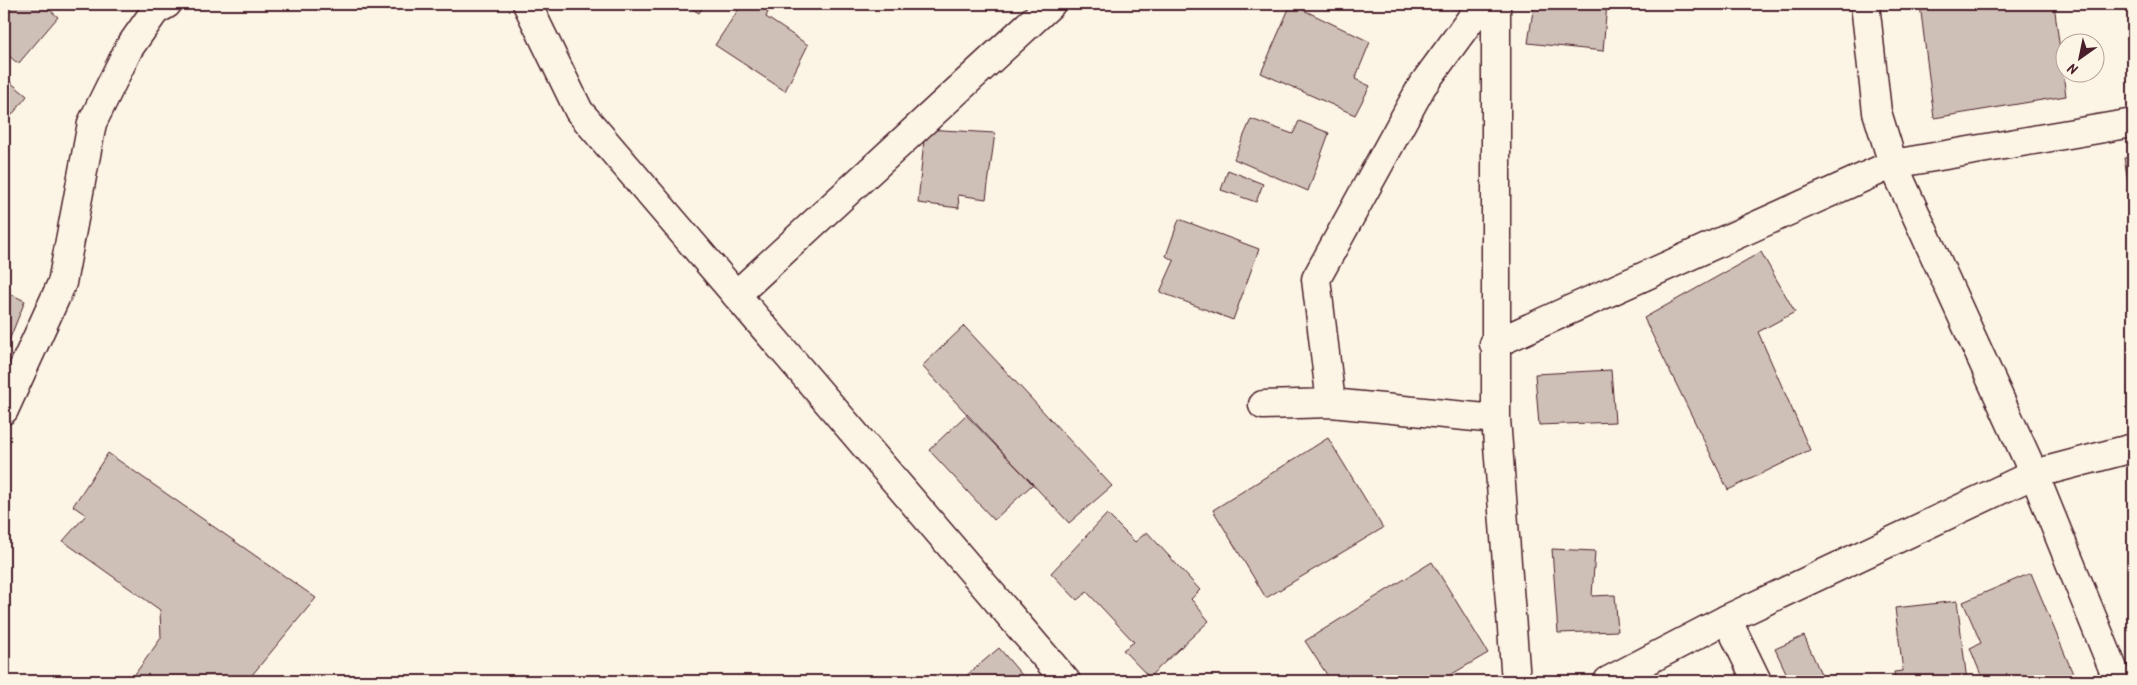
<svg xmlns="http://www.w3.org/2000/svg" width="2137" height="685" viewBox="0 0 2137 685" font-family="Kalam,sans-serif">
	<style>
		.building { fill: #cfc0b7; stroke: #4a1f2b }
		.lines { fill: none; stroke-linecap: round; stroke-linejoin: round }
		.minor-casing { stroke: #4a1f2b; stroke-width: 31 }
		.tertiary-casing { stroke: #4a1f2b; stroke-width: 31 }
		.minor { stroke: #fcf5e5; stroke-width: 28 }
		.tertiary { stroke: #fcf5e5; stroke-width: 28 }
	</style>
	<rect width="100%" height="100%" fill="#fcf5e5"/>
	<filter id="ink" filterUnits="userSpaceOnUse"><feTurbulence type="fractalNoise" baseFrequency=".02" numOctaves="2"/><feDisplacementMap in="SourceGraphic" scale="10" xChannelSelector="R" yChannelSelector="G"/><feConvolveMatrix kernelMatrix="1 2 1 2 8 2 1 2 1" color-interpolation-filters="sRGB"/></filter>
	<g filter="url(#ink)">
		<!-- building -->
		<path class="building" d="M4,4H43L58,17L18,64L4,51Z
			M684,4H705L699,13Z
			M742,4H771L766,17L808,45L785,91L715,45Z
			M1291,4L1370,42L1355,79L1370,86L1355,115L1261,73Z
			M1534,4H1607L1603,51L1528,43Z
			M1920,4H2054L2066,96L1934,118Z
			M4,77L27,96L4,125Z
			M1251,119L1293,134L1299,121L1329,133L1308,191L1234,159Z
			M925,129L995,133L986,199L958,195L959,208L918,203Z
			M2133,157V209L2124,158Z
			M1228,170L1263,184L1256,202L1221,190Z
			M1179,219L1259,249L1233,320L1160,292L1174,261L1166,256Z
			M1761,252L1795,312L1758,332L1810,450L1728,490L1644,318Z
			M4,291L25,301L4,353Z
			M964,326L1112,486L1069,523L922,366Z
			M1611,370L1615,422L1539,425L1535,374Z
			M966,415L1033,484L994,520L929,450Z
			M1328,438L1383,528L1266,598L1213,510Z
			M108,453L316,598L247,681H130L161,638L160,610L63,541L86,515L73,506Z
			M1107,514L1135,542L1147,532L1200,590L1191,599L1209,621L1149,677L1123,650L1134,642L1087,592L1077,600L1051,573Z
			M1552,549L1595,551L1592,596L1615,595L1618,631L1558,633Z
			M1432,562L1488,653L1440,681H1331L1305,641Z
			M2031,573L2076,681H1976L1974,678L1981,675L1970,648L1981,643L1963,602Z
			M1957,601L1967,681H1895L1894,672L1903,671L1895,608Z
			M1804,636L1821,674L1805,681H1790L1775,649Z
			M999,648L1027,681H960Z"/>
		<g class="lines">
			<defs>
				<path id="minor" d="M1496,4V419L1516,681
					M1865,4L1877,112L1893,164L2034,474L2118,681
					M736,295L1051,4
					M1494,344L1893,164L2133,123
					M1331,403L1316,279L1422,86L1482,4
					M1263,405L1331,403L1496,419
					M4,410L62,283L92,123L129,48L155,11L167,4
					M1727,619L1757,681"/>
				<path id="tertiary" d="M527,4L579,111L1066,681
					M1608,681L1727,619L2034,474L2133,448"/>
			</defs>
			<!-- minor casing -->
			<use href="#minor" class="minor-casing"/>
			<!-- tertiary casing -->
			<use href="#tertiary" class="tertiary-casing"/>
			<!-- minor -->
			<use href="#minor" class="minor"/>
			<!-- tertiary -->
			<use href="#tertiary" class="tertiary"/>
		</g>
	</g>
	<!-- margin -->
	<rect width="2137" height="685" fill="none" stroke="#fcf5e5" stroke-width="20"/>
	<rect x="10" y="10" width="2117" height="665" fill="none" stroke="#4a1f2b" stroke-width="2" filter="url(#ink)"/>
	<!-- north arrow -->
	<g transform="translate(2080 58) rotate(213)"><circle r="24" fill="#fcf5e5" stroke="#b59f9b"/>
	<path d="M0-4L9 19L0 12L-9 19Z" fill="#4a1f2b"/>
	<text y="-8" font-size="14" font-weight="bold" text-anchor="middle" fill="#4a1f2b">N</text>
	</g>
</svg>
